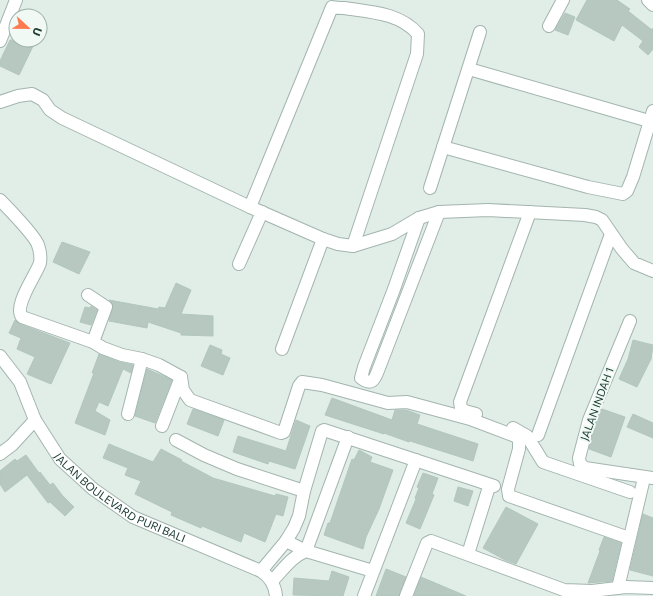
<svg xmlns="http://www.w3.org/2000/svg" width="653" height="596" viewBox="0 0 653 596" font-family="Commissioner,sans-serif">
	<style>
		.building { fill: #b6c8c0; stroke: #b2c7bf }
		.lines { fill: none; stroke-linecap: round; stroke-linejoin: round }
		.minor-casing { stroke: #a3b5af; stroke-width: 14 }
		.minor { stroke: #fff; stroke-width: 12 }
		.labels { text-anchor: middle; stroke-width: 4; stroke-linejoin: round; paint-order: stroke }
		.street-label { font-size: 11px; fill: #203f37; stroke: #f1f9f5 }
	</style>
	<rect width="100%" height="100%" fill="#e1ede7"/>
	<!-- building -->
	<path class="building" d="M587,0H617L630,9L628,11L652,30L653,28V49L648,55L639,47L643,41L622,25L614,41L576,20Z
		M565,13L575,17L568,35L555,30Z
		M10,40H36L19,75L0,66V61Z
		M62,242L90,252L79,274L53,262Z
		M176,283L191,290L181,314L213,316V336L181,335V333L148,322L147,328L109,321L113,307L112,303L109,300L158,309L159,307L165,308Z
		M91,306L97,310L91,325L80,322L85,307L90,308Z
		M15,320L20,324L70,343L51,384L27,374L35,357L17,349L21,338L9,333Z
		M633,340L653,345L651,359L637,387L619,379L628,359Z
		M210,345L222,350L221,354L230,358L223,375L201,366Z
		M99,354L119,362L133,365L131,373L123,369L108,406L99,402L95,411L110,420L105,435L75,423L94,373H92Z
		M147,369L172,380L155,423L135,416Z
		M332,398L392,420L395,410H406L420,415L417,424L478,444L473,461L410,441L409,442L384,433V434L325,415Z
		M193,409L224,420L218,436L187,424Z
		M602,409L625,417L611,457L589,449L596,422Z
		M633,414L653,423V438L627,427Z
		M296,420L310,426L295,469L269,461L268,464L233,452L238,436L286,451Z
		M109,444L153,462L161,449L182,460L181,461L213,478L275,496L276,494L288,497L283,516L276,514L265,542L244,533L241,542L202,526L201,528L171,515L172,512L135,494L141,481L125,475L128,468L103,458Z
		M359,450L372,457L370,462L393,470L379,509L366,537L363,549L324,535L328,523H330L352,459L354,460Z
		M26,455L39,473L40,472L50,485L53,483L62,495L74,507L65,516L50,502L48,503L27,475L5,492L0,484V471L15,459L17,461Z
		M423,473L438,478L432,494L434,495L420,529L406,523L416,499L415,498L419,488L417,487Z
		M458,487L473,491L468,506L454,501Z
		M506,507L538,524L516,564L505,560L483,548Z
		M643,514L653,518V576L630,570Z
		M604,537L621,543L612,581L588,583L600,551L599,550Z
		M386,569L406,577L399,596H376Z
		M332,571L349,577L343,596L293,595L294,578L329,581Z
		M421,577L466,596H414Z"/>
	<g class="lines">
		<defs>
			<g id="minor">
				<path d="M648,0L653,5"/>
				<path d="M549,26L563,0"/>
				<path d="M0,41L16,0"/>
				<path d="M469,69L649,121"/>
				<path d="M0,102L18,96L32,94L43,100L50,110L62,118L250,207L323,239L338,244L353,246L392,234L419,218L439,212L488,210L585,215L596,217L602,220L622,249L634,263L653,271"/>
				<path d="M443,147L588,187L623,194L627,191L633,177L653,111"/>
				<path d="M430,188L480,32"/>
				<path d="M0,200C8,208 35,236 38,245C40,251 41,257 40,263C36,275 13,306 22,317L93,342L103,348L122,355L142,359L159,365L181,377L162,426"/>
				<path d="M250,207L332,7C336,8 340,8 344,8C371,12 400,13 418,34L417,54L353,246"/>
				<path d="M419,218L394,289L364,367L361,378C373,387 375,378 379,368L439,212"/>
				<path d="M239,264L262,212"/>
				<path d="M88,295L106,307L93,342"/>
				<path d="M630,321L589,420L579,458L580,464L585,468L653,478"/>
				<path d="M282,349L323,239"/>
				<path id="s1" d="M0,356L20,382L35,420L60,459L93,489L133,517L261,571C270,577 275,585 276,596"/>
				<path d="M181,377L183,390L190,400L281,433L284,432L299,386L302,382L322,385L388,403L407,402L470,419L515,436L519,439V449L508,489L509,496L629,538"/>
				<path d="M128,414L142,359"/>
				<path d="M476,414L465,411L461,408L460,402L530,212"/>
				<path d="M513,428L527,436L543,462L630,492"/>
				<path d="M538,435L611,234"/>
				<path d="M176,440L204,455L237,469L304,491"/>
				<path d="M0,454L12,445L35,420"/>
				<path d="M286,541L306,551L348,437"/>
				<path d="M468,554L488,490"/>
				<path d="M261,571L286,541L294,528L299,516L304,491L322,431L324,430L494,486"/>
				<path d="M272,581C283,570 291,557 306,551L373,571"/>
				<path d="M618,588L644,478"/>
				<path d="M364,596L416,460"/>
				<path d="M406,596L427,543L431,541L564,590L592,591L626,587L653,588"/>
			</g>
		</defs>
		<!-- minor casing -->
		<use href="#minor" class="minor-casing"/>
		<!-- minor -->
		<use href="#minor" class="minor"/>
	</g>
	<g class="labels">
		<!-- street labels -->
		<g class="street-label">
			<text transform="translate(597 404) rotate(-70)" y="4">JALAN INDAH 1</text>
			<text dy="4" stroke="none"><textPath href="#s1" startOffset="192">JALAN BOULEVARD PURI BALI</textPath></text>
		</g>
	</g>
	<!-- north arrow -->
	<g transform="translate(28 28) rotate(112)"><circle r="19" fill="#f1f9f5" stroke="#9dafa9"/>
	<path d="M0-3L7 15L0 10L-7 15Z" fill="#fd7a4e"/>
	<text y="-6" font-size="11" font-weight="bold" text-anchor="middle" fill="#203f37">U</text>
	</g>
</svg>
